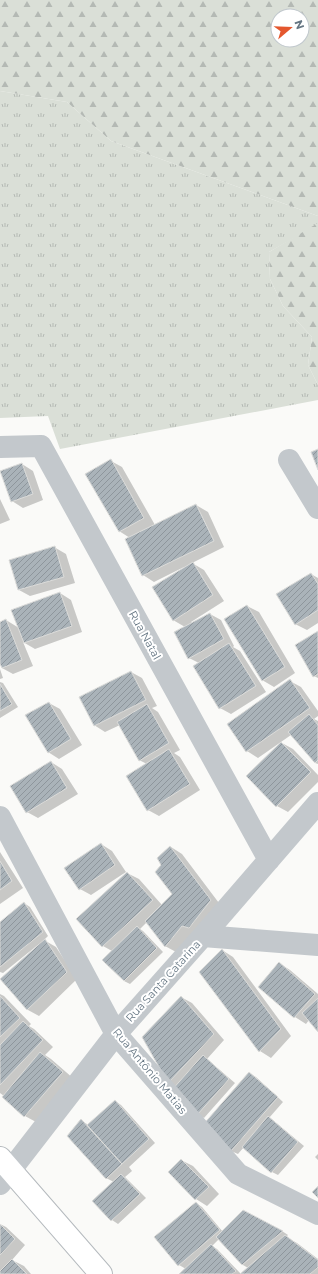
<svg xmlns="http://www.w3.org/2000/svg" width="318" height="1274" viewBox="0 0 318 1274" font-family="Montserrat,sans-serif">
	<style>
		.grass { fill: url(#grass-tufts) }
		.forest { fill: url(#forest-firs); fill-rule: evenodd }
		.shadow { fill: #0003 }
		.building { fill: url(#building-hatch); stroke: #dcdcda }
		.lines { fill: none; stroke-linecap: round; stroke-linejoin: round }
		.major-casing { stroke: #b5babe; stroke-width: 24 }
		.minor { stroke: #c3c8cc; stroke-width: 22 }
		.major { stroke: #fff; stroke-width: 22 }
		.labels { text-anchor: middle; stroke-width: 4; stroke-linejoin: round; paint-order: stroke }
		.street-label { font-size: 11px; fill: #657683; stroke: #fff }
	</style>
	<defs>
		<pattern id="grass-tufts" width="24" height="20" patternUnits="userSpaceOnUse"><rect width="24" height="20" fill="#dadfd7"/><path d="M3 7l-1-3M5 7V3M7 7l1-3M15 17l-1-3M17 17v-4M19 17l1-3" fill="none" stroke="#b4b9b4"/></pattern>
		<pattern id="forest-firs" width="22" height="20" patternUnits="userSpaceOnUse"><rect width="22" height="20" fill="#dadfd7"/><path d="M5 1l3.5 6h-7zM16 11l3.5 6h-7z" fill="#b4b9b4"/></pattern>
		<pattern id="building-hatch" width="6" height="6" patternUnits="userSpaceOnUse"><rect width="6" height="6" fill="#aab3b9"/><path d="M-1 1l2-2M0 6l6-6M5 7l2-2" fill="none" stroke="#8e969c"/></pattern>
	</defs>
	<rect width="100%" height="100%" fill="#fafaf8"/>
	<!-- grass -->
	<path class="grass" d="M0,91L67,102L111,141L318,216V223L317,225L269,252L270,279L283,306L312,337L308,365L318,385V400L60,449L48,416L0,418Z"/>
	<!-- forest -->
	<path class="forest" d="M0,0H318V216L111,141L67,102L0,91ZM278,16H302V40H278Z
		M318,223V385L308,365L312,337L283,306L270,279L269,252Z"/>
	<!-- shadow -->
	<path class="shadow" d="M111,461L122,467L155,525L196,505L208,512L224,547L192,563L204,570L224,601L191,622L192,624L210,614L221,620L234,646L233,647L240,651L266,692L231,714L220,708L199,663L189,658L185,627L173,620L185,568L184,567L154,582L143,575L130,538L119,531Z
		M22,464L33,471L43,500L23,508L12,501Z
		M0,499L10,520L0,524Z
		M54,547L66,554L75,583L30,596L19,590L10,561Z
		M311,574L318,578V623L307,630L295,624Z
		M60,593L71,600L82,632L35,649L23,642L33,666L13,674L2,668L0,662V623L6,620L19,628Z
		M247,606L259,612L295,673L274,687L262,680Z
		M318,632V678L314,676Z
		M0,669L3,678L0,679Z
		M131,672L142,678L157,706L152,708L158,712L180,750L174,753L180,757L200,790L159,816L148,810L147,764L139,760L120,725L105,732L94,725Z
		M290,681L301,687L318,711V716L314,719L318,721V764L315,763L291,735L258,758L247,751L228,724Z
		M0,682L3,683L18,707L0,718Z
		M49,703L60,709L82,745L59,759L48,752Z
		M282,743L293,749L318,775V782L288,812L277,806Z
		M51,762L62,769L78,794L38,818L27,812Z
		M101,844L112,851L126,872L91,895L80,889Z
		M171,847L182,854L222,907L176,952L165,946L147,922L140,929L143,931L163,952L130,984L124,981L112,951L103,946L127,873L139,879L162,905L173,894L162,865Z
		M0,852L23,888L0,904Z
		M24,903L30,907L48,936L44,940L56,947L77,979L39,1016L28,1010L1,980L40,945L39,944L3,973L0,972V923Z
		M222,950L233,957L291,1036L271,1058L260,1051L200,972Z
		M279,963L290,970L318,994V1030L309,1020L306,1024L295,1017L260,987Z
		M0,994L4,996L31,1024L29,1026L34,1029L53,1047L45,1055L51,1059L74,1079L36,1122L25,1116L4,1096L0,1093Z
		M181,997L192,1003L224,1040L207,1059L235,1083L204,1118L197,1114L169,1082Z
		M249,1073L256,1077L283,1102L269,1118L274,1121L304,1146L278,1175L272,1172L244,1147L238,1154L231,1151Z
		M115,1101L121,1105L155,1143L129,1167L132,1171L125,1177L146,1198L118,1224L112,1220L94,1201L114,1182L106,1178L81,1121L89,1125Z
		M318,1154V1160L315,1157Z
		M181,1160L193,1166L219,1194L207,1206L196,1199Z
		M196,1203L202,1207L223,1232L282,1231L288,1235L286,1237L297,1243L318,1259V1274H241L248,1268L243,1265L219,1239L212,1246L217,1249L241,1274H180L186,1269L179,1265Z
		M0,1224L6,1227L25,1245L12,1260L24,1266L31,1274H0Z"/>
	<!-- building -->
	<path class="building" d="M318,449V470L311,452Z
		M111,459L144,518L119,532L85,474Z
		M22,463L33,494L11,502L0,471Z
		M196,504L214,541L142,576L125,539Z
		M55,546L64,577L18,590L9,560Z
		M193,562L213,595L173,621L152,587Z
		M311,573L318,584V610L295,625L276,594Z
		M60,592L72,626L24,643L11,610Z
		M247,605L285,667L262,681L224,619Z
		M210,613L224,639L188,659L174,632Z
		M6,619L22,660L2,668L0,664V622Z
		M318,631V674L313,677L295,645Z
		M229,643L256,686L219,709L193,666Z
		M131,671L146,700L94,726L79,697Z
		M290,679L310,708L246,752L227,724Z
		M0,684L12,704L0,711Z
		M49,702L71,739L48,753L25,715Z
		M147,704L169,743L139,761L117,722Z
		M309,714L318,725V760L315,763L288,732Z
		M281,742L311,772L276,807L246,776Z
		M169,749L190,784L147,811L126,776Z
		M51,761L67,788L26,813L10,786Z
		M101,843L115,865L79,890L64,868Z
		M170,846L211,900L189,928L182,926L165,947L145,921L172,894L155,872L161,865L157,858Z
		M0,861L12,881L0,890Z
		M127,872L153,900L102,947L76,919Z
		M24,902L43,932L0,967V922Z
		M137,926L157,948L124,981L102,960Z
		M45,939L67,972L27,1010L0,979Z
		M222,949L281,1029L259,1052L199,972Z
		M279,962L315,994L294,1018L258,987Z
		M0,996L20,1018L0,1037Z
		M181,996L214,1034L168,1083L142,1037Z
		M318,998V1032L302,1013Z
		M23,1021L43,1040L0,1085V1045Z
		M40,1052L63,1072L24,1117L2,1097Z
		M203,1055L229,1079L197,1115L171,1091Z
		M249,1072L278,1097L231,1151L202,1126Z
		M115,1100L149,1139L122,1164L87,1125Z
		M268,1116L298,1142L271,1173L242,1147Z
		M81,1119L122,1164L106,1179L67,1136Z
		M181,1159L209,1187L195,1200L168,1172Z
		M121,1174L140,1194L111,1221L92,1201Z
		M318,1186V1198L312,1192Z
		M196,1202L220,1230L178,1266L154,1237Z
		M243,1210L283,1231L242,1265L216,1237Z
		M0,1224L15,1239L0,1255Z
		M285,1235L318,1260V1267L310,1274H240Z
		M211,1244L236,1271L232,1274H179Z
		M12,1259L27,1274H0V1271Z"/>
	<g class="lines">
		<defs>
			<path id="major" d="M0,1158L101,1274"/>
		</defs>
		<!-- major casing -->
		<use href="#major" class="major-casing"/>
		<!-- minor -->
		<path class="minor" d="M0,447L41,446L269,860
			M289,460L318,508
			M0,817L116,1034L238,1174L318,1214
			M203,936L318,945
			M0,1184L116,1034L203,936L318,803"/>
		<!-- major -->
		<use href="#major" class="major"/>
	</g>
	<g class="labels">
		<!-- street labels -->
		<g class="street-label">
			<text transform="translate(145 635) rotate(61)" y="4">Rua Natal</text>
			<text transform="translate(163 981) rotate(-48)" y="4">Rua Santa Catarina</text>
			<text transform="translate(150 1071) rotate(50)" y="4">Rua Antônio Matias</text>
		</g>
	</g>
	<!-- north arrow -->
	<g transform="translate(290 28) rotate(71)"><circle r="19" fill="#ffffff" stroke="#c1c8cd"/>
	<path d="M0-3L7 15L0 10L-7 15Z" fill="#e4572e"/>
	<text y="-6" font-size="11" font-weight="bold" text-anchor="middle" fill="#657683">N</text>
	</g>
</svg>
